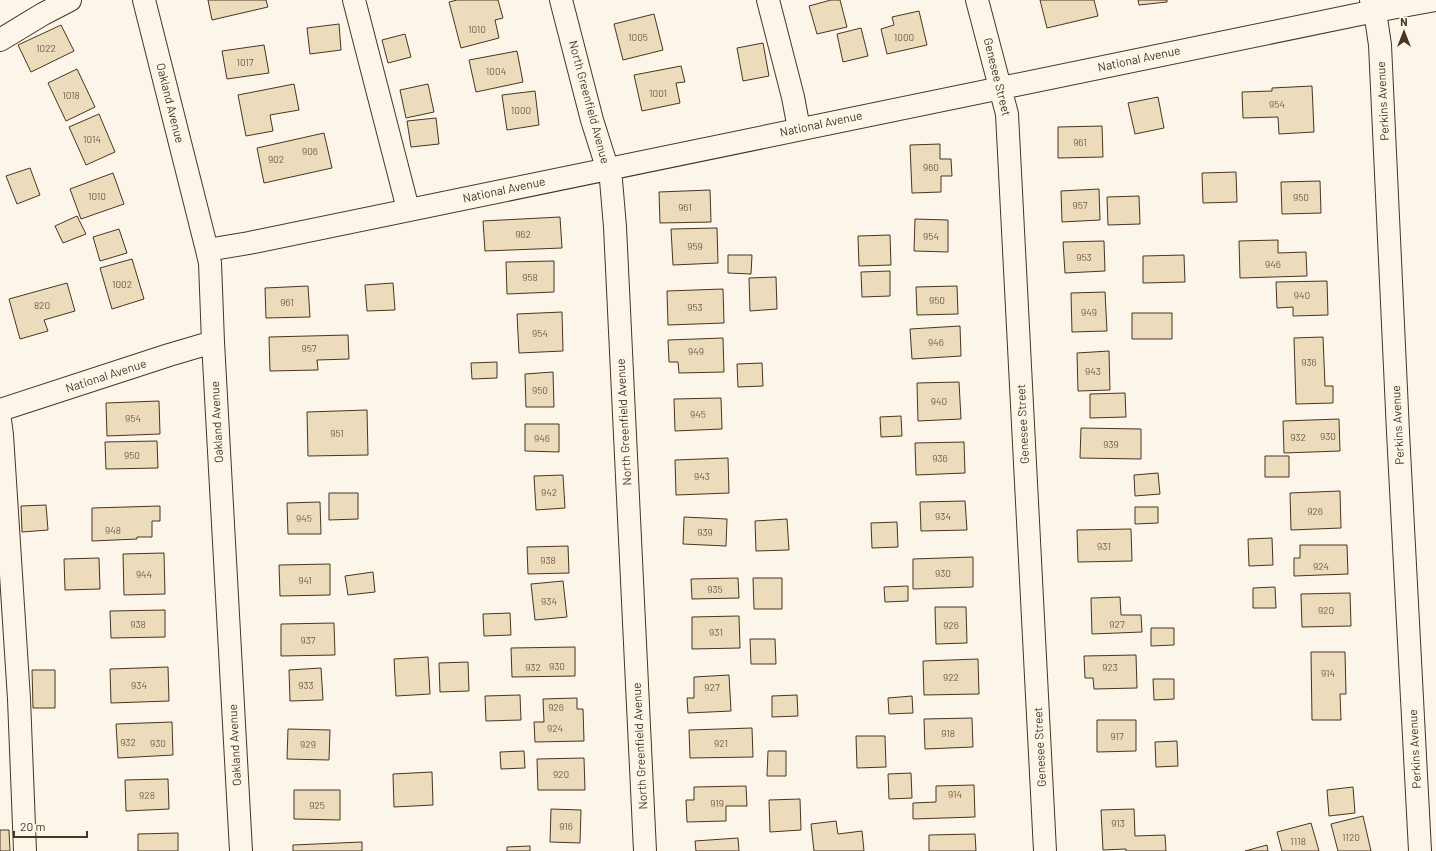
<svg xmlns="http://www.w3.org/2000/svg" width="1436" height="851" viewBox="0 0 1436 851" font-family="Barlow,sans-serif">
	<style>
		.building { fill: #ecdcbc; stroke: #4a3520 }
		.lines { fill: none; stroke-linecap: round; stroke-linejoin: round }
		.minor-casing { stroke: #4a3520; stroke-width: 24 }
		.minor { stroke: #fbf6e9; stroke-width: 22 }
		.labels { text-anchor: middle; stroke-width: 3; stroke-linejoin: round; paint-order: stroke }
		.number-label { font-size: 10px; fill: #725f47 }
		.street-label { font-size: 12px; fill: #4a3520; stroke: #fbf6e9 }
	</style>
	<rect width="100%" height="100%" fill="#fbf6e9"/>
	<!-- building -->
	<path class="building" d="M208,0H266L268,7L212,20Z
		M457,0H498L503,18L495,20L499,38L461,48L449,2Z
		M831,0H840L847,27L817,34L809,6Z
		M1040,0H1094L1098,16L1047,28Z
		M1138,0H1167V2L1139,5Z
		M919,11L927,45L887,54L881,29L894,25L892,17Z
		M654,14L663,50L623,60L614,24Z
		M339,24L341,50L310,54L307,28Z
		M61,25L74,51L31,72L18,45Z
		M861,28L868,56L843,62L837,34Z
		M405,34L411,57L388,63L382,40Z
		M763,43L769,76L743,81L737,48Z
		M264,45L269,73L227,79L222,51Z
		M517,51L523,82L476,92L469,60Z
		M681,66L685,82L676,83L680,103L642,111L634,75Z
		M77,69L95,107L66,121L48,83Z
		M294,84L299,110L270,115L273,131L246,136L238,95Z
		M428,84L434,112L406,118L400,90Z
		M1312,86L1314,132L1279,134L1278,117L1243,118L1242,92L1272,91V88Z
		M535,91L539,125L507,130L502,95Z
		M1158,97L1164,128L1135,134L1128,103Z
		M99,114L115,152L86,165L69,127Z
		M436,118L439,144L411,147L407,121Z
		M1102,126L1103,157L1058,158V127Z
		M324,133L332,168L264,183L257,148Z
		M940,144V159H951L952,176H941V192L912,193L910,145Z
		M30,168L40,195L17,204L6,176Z
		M1236,172L1237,202L1203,203L1202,173Z
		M113,173L124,204L81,219L70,189Z
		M1320,181L1321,213L1282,214L1281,182Z
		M1099,189L1100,220L1062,222L1061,191Z
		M710,190L711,222L660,223L659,192Z
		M1139,196L1140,224L1108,225L1107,197Z
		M77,216L86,234L63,243L55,226Z
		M560,217L562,248L485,251L483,221Z
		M915,219L948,220V252L914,251Z
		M717,228L718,263L673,265L671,229Z
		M119,229L127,253L100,261L93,237Z
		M890,235L891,265L859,266L858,236Z
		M1278,240V253L1306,252L1307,276L1240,278L1239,241Z
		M1104,241L1105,271L1065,273L1063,242Z
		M728,255H752L751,274L728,273Z
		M1184,255L1185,282L1143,283V256Z
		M132,259L144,299L112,309L100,268Z
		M554,261V292L507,294L506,262Z
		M890,271V296L862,297L861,272Z
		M776,277L777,309L750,311L749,278Z
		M1327,281L1328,315L1293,316V307L1277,308L1276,282Z
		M67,283L75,311L44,320L48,331L20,339L9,299Z
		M393,283L395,310L367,311L365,285Z
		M308,286L310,317L266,318L265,288Z
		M957,286L958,314L917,315L916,287Z
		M723,289L724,323L668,325L667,291Z
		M1105,292L1107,331L1072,332L1071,293Z
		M562,312L563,351L519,353L517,314Z
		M1132,313H1172V339H1132Z
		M960,326L961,356L912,359L910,329Z
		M348,335L349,359L317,360L318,370L270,371L269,337Z
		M1323,337L1325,386H1333V403L1296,404L1294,338Z
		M723,338L724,372L679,373L678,362H669L668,340Z
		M1109,351L1110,390L1078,391L1077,353Z
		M497,362V378L472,379L471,363Z
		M762,363L763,386L738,387L737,364Z
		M553,372L554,407H526L525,374Z
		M959,382L961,419L918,421L917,383Z
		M1125,393L1126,417L1090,418V394Z
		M721,398L722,429L675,431L674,399Z
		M159,401L160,434L107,436L106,403Z
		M367,410L368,455L308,456L307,412Z
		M901,416L902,436L881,437L880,417Z
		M1339,419L1340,451L1284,453L1283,421Z
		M525,424H559V452L525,451Z
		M1081,428L1141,429V459L1080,458Z
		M157,441L158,468L106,469L105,442Z
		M964,442L965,473L916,475L915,443Z
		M1265,456H1289V477H1265Z
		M728,458L729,493L676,495L675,460Z
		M1158,473L1160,494L1135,496L1134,475Z
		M563,475L565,508L536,510L534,476Z
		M1340,491L1341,528L1291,530L1290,493Z
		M329,493H358V519L329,520Z
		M965,501L967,530L921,531L920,502Z
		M320,502L321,534H288L287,503Z
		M46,505L48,530L22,532L21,506Z
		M160,506V521H152V537H137V539L92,541V508Z
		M1135,507H1158V523L1135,524Z
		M684,517L727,519L726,546L683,544Z
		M787,519L789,550L756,551L755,521Z
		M897,522L898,547L872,548L871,523Z
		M1131,529L1132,561L1078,562L1077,530Z
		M1272,538L1273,565L1249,566L1248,539Z
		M1300,545H1347L1348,574L1294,576V558H1300Z
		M568,546L569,573L528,574L527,547Z
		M164,553L165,594L124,595L123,554Z
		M973,557V587L913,589V559Z
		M99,558L100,589L65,590L64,559Z
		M330,564V595L280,596L279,565Z
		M373,572L375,592L348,595L345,576Z
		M738,578L739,598L692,599L691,579Z
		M753,578H782V609H754Z
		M563,581L567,617L535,620L531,584Z
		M908,586V601L885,602L884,587Z
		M1275,587L1276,608H1253V588Z
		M1350,593L1351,626L1302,627L1301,594Z
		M1120,597L1121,615H1141L1142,632L1092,634L1091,598Z
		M935,607H966L967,643L936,644Z
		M165,610V637L111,638L110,611Z
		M510,613L511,635L484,636L483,614Z
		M739,616L740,648L692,649V617Z
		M334,623L335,655L281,656V624Z
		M1151,628H1174V645L1151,646Z
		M750,639H775L776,664H751Z
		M575,647V676L512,677L511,648Z
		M1311,652H1345L1346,694H1340L1341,720H1312Z
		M1136,655L1137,688L1094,689L1093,678H1085L1084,656Z
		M428,657L430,694L396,696L394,659Z
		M978,659L979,694L924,695L923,661Z
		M468,662L469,691L440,692L439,663Z
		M168,667L169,701L111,703L110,669Z
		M321,668L323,700L290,701L289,670Z
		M32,670H55V708H33Z
		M729,675L731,711L688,713L687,698H694V677Z
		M1153,679H1174V699L1154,700Z
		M520,695L521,720L486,721L485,696Z
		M797,695L798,716L772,717V696Z
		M912,696L913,713L889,714L888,698Z
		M577,698V709H583L584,741L535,742L534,722H544L543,699Z
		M972,718L973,747L925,749L924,719Z
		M1097,720H1136V751L1097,752Z
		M172,722L173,755L118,758L116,724Z
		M752,728L753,757L690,758L689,730Z
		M288,729L330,730L329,760L287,759Z
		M856,736H885L886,767L857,768Z
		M1177,741L1178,766L1156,767L1155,742Z
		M524,751L525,768L501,769L500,752Z
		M768,751H786V776H767Z
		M584,758L585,790H538L537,759Z
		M432,772L433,805L394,807L393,774Z
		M911,773L912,798L889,799L888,774Z
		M168,779L169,809L126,811L125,780Z
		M974,785L975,817L913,819V803L936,802V786Z
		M746,786L747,806H726V821L687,822L686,800H694V787Z
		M1353,787L1355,813L1329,816L1327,790Z
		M294,790H340V820L294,819Z
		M800,799L801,830L770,832L769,800Z
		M551,809L581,810L580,843L550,842Z
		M1134,809L1135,836L1165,835L1166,851H1126V849L1103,850L1101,810Z
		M1363,816L1371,851H1338L1331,824Z
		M836,821L838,834L862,831L864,851H814L811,824Z
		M1311,823L1319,851H1282L1277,832Z
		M0,830H9L10,851H0Z
		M178,833V851H138V834Z
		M975,834L976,851H929V835Z
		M738,838L739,851H696L695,841Z
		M362,842V851H293V845Z
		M1267,845L1268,851H1245Z
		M530,846V851H507V847Z"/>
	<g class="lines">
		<defs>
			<path id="minor" d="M144,0L207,250L210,263L213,342L241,851
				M354,0L408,209
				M561,0L592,120L611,180L615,227L645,851
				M768,0L793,97L799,129
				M977,0L1007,114L1045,851
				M1371,0L1375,11L1380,45L1398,432L1420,851
				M0,40L43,14L70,0
				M207,250L249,243L1375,11L1435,0
				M0,410L169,355L213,342
				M0,420L2,435L19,699L25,851"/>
		</defs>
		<!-- minor casing -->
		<use href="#minor" class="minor-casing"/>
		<!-- minor -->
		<use href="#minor" class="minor"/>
	</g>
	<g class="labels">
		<!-- number labels -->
		<g class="number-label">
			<text x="477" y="33">1010</text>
			<text x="638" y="41">1005</text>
			<text x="904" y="41">1000</text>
			<text x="46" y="52">1022</text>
			<text x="245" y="66">1017</text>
			<text x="496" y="75">1004</text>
			<text x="658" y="97">1001</text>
			<text x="71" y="99">1018</text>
			<text x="1277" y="108">954</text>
			<text x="521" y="114">1000</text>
			<text x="92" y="143">1014</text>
			<text x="1080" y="146">961</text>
			<text x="310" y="155">906</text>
			<text x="276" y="163">902</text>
			<text x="931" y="171">960</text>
			<text x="97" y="200">1010</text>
			<text x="1301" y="201">950</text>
			<text x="1080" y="209">957</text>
			<text x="685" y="211">961</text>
			<text x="523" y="238">962</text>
			<text x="931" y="240">954</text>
			<text x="695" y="250">959</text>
			<text x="1084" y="261">953</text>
			<text x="1273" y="268">946</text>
			<text x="530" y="281">958</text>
			<text x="122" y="288">1002</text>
			<text x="1302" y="299">940</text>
			<text x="937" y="304">950</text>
			<text x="287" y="306">961</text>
			<text x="42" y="309">820</text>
			<text x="695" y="311">953</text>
			<text x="1089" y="316">949</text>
			<text x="540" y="337">954</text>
			<text x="936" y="346">946</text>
			<text x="309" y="352">957</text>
			<text x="696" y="355">949</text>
			<text x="1309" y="366">936</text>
			<text x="1093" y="375">943</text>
			<text x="540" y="394">950</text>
			<text x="939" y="405">940</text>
			<text x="698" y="418">945</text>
			<text x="133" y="422">954</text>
			<text x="337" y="437">951</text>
			<text x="1328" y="440">930</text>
			<text x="1298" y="441">932</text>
			<text x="542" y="442">946</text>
			<text x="1111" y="448">939</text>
			<text x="132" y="459">950</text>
			<text x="940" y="462">936</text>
			<text x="702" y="480">943</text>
			<text x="549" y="496">942</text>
			<text x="1315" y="515">926</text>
			<text x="943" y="520">934</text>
			<text x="304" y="522">945</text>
			<text x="113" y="534">948</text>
			<text x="705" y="536">939</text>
			<text x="1104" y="550">931</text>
			<text x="548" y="564">938</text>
			<text x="1321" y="570">924</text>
			<text x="943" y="577">930</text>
			<text x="144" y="578">944</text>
			<text x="305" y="584">941</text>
			<text x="715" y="593">935</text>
			<text x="549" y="605">934</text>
			<text x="1326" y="614">920</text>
			<text x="138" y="628">938</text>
			<text x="1117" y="628">927</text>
			<text x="951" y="629">926</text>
			<text x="716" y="636">931</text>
			<text x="308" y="644">937</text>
			<text x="557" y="670">930</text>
			<text x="533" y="671">932</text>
			<text x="1110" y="671">923</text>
			<text x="1328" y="677">914</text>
			<text x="951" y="681">922</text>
			<text x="139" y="689">934</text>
			<text x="306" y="689">933</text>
			<text x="712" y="691">927</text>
			<text x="556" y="711">926</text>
			<text x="555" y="732">924</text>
			<text x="948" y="737">918</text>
			<text x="1117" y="740">917</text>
			<text x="128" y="746">932</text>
			<text x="158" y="747">930</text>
			<text x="721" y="747">921</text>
			<text x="308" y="748">929</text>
			<text x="561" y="778">920</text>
			<text x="955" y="798">914</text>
			<text x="147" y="799">928</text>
			<text x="717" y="807">919</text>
			<text x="317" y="809">925</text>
			<text x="1118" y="827">913</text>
			<text x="566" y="830">916</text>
			<text x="1351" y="841">1120</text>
			<text x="1298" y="845">1118</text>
		</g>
		<!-- street labels -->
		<g class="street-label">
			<text transform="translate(1139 59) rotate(-12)" y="4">National Avenue</text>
			<text transform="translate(997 77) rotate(76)" y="4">Genesee Street</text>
			<text transform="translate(1383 101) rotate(-93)" y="4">Perkins Avenue</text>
			<text transform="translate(589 102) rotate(75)" y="4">North Greenfield Avenue</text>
			<text transform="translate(170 103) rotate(76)" y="4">Oakland Avenue</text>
			<text transform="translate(821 124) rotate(-12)" y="4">National Avenue</text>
			<text transform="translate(504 190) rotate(-12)" y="4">National Avenue</text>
			<text transform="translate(106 376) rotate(-18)" y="4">National Avenue</text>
			<text transform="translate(217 422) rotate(-93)" y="4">Oakland Avenue</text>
			<text transform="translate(624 422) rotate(-93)" y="4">North Greenfield Avenue</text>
			<text transform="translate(1023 424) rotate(-93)" y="4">Genesee Street</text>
			<text transform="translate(1398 425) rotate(-93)" y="4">Perkins Avenue</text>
			<text transform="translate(235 745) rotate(-93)" y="4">Oakland Avenue</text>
			<text transform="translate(640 746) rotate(-93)" y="4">North Greenfield Avenue</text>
			<text transform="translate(1040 747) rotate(-93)" y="4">Genesee Street</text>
			<text transform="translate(1415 749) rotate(-93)" y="4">Perkins Avenue</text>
		</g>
	</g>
	<!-- north arrow -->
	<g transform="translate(1404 32)" stroke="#fbf6e9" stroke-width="3" paint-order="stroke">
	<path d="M0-3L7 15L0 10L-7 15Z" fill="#4a3520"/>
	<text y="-6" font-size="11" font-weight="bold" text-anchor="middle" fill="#4a3520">N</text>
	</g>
	<!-- scale -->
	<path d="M14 831v6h73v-6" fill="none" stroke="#4a3520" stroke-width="2"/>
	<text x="20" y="831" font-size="12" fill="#4a3520" stroke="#fbf6e9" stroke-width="3" paint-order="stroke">20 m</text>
</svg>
